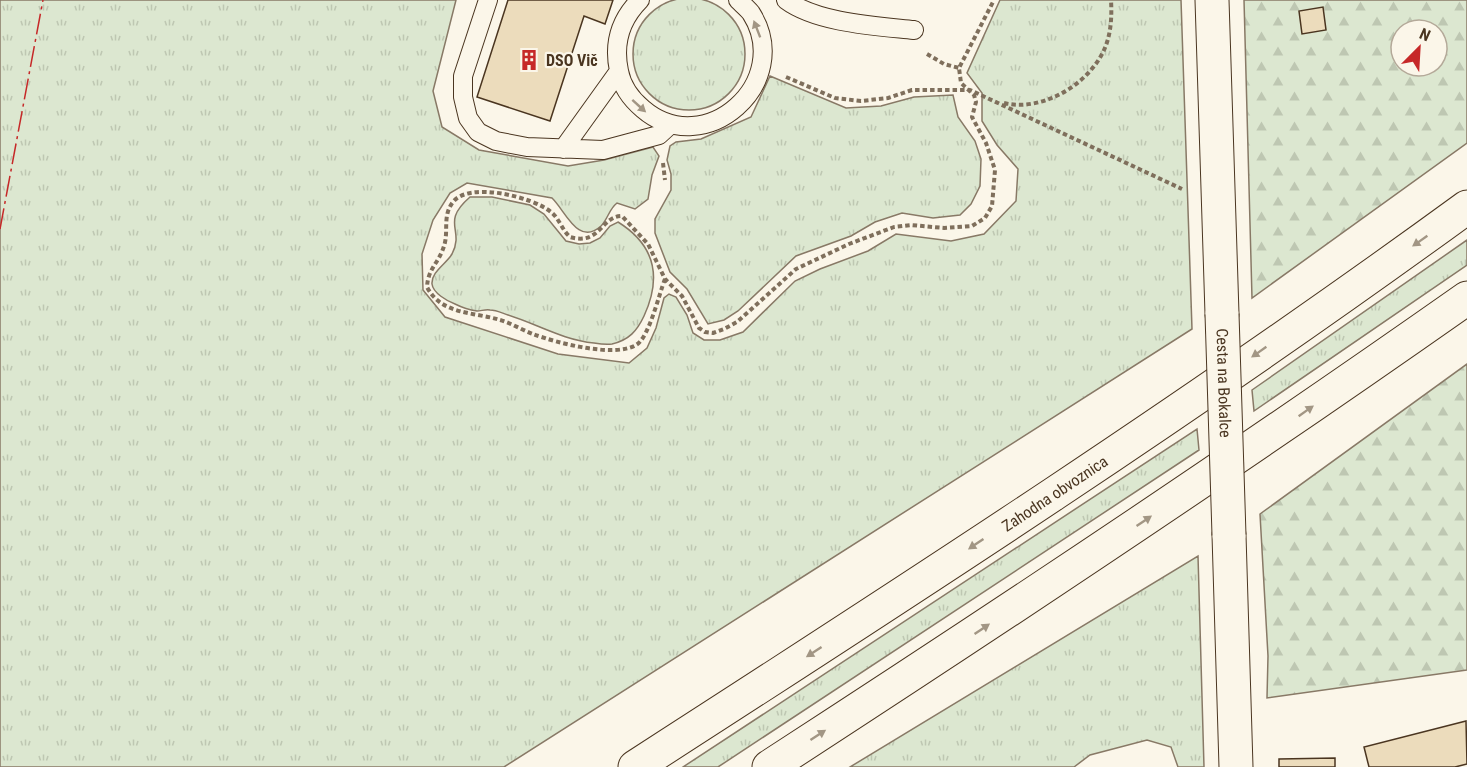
<svg xmlns="http://www.w3.org/2000/svg" width="1467" height="767" viewBox="0 0 1467 767" font-family="'Roboto Condensed',sans-serif">
	<style>
		.grass { fill: url(#grass-tufts); stroke: #887966; stroke-width: 1.5 }
		.forest { fill: url(#forest-firs); stroke: #887966; stroke-width: 1.5; fill-rule: evenodd }
		.building { fill: #ecdcbc; stroke: #4a3520; stroke-width: 1.5 }
		.lines { fill: none; stroke-linecap: round; stroke-linejoin: round }
		.lane-casing { stroke: #4a3520; stroke-width: 20 }
		.secondary-casing { stroke: #4a3520; stroke-width: 35 }
		.highway-casing { stroke: #4a3520; stroke-width: 35 }
		.path { stroke: #7f6f5c; stroke-width: 4; stroke-dasharray: 4.5 3; stroke-linecap: butt }
		.lane { stroke: #fbf6e9; stroke-width: 18 }
		.secondary { stroke: #fbf6e9; stroke-width: 33 }
		.highway { stroke: #fbf6e9; stroke-width: 33 }
		.secondary-bridge-casing { stroke: #4a3520; stroke-width: 35; stroke-linecap: butt }
		.secondary-bridge { stroke: #fbf6e9; stroke-width: 33 }
		.power { stroke: #c62828; stroke-width: 1.5; stroke-dasharray: 21 4.5 3 4.5; stroke-linecap: butt }
		.oneway { fill: #a29684 }
		.labels { text-anchor: middle; stroke-width: 4.5; stroke-linejoin: round; paint-order: stroke }
		.poi-label { font-size: 16px; font-weight: bold; fill: #4a3520; stroke: #fbf6e9; text-anchor: start }
		.street-label { font-size: 16px; fill: #4a3520; stroke: #fbf6e9 }
	</style>
	<defs>
		<pattern id="grass-tufts" width="24" height="20" patternUnits="userSpaceOnUse" patternTransform="scale(1.5)"><rect width="24" height="20" fill="#dce7d0"/><path d="M3 7l-1-3M5 7V3M7 7l1-3M15 17l-1-3M17 17v-4M19 17l1-3" fill="none" stroke="#bec7b2"/></pattern>
		<pattern id="forest-firs" width="22" height="20" patternUnits="userSpaceOnUse" patternTransform="scale(1.5)"><rect width="22" height="20" fill="#dce7d0"/><path d="M5 1l3.5 6h-7zM16 11l3.5 6h-7z" fill="#bec7b2"/></pattern>
	</defs>
	<rect width="100%" height="100%" fill="#fbf6e9"/>
	<!-- grass -->
	<path class="grass" d="M633 54a56 56 0 1 1 112 0a56 56 0 1 1-112 0Z
		M0,0H456L433,91L442,127L479,150L568,166L604,160L653,147L659,156L652,175L648,199L635,209L617,203C609,209 608,219 601,226C578,247 565,210 552,198L467,183L450,193L433,220L422,254L423,290L445,317L558,354L629,363L647,348L656,328L664,298L669,294L676,297L687,315L693,333L704,340H720L743,332L795,281L820,269L868,251L896,234L951,241L984,234L1016,201L1018,169L997,145L982,121V93L967,73L1000,0H1181L1192,329L504,767H0Z
		M770,76L846,108L881,106L914,97L953,95L958,117L975,141L981,159L980,186L971,204L960,215L933,218L902,213L875,222L851,236L796,256L738,311L724,320L708,324L687,289L670,272L655,233V219L671,190V174L667,160L670,146L676,142L701,139L751,117Z
		M470,197H492L530,205L544,214L566,241L579,244L590,243L600,238L610,226L618,222C655,245 662,277 644,316C637,331 629,340 612,344C606,345 600,344 594,343C563,340 537,324 508,315C502,313 496,310 490,310C486,309 481,311 477,311C470,310 461,307 455,304C447,301 433,293 432,284C431,272 446,264 452,254C465,229 440,223 470,197Z
		M1467,240V265L1254,411L1252,390Z
		M1197,429L1199,450L718,767H683Z
		M1198,556L1204,767H1178L1171,747L1147,740L1090,755L1074,767H850Z"/>
	<!-- forest -->
	<path class="forest" d="M1244,0H1467V143L1252,298ZM1401,30H1437V66H1401Z
		M1467,364V670L1267,698L1268,656L1260,514Z"/>
	<!-- building -->
	<path class="building" d="M508,0H613L605,24L584,16L550,121L477,97Z
		M1323,7L1326,30L1302,34L1299,11Z
		M1466,721L1467,764L1455,767H1369L1364,747Z
		M1335,758V767H1279V759Z"/>
	<g class="lines">
		<defs>
			<path id="lane" d="M488,0L463,76V97L468,118L478,132L496,141L527,147L603,150L659,135L671,124
				M640,0C620,20 613,43 619,71C622,87 631,99 643,109C705,162 795,82 751,13C748,9 742,4 738,0
				M786,0C817,23 876,26 914,30
				M563,149L619,71"/>
			<path id="secondary" d="M1212,0L1222,314
				M1229,535L1236,767"/>
			<g id="highway">
				<path id="s1" d="M635,767C916,586 1197,404 1467,207"/>
				<path d="M769,767C1005,614 1238,459 1467,298"/>
			</g>
		</defs>
		<!-- lane casing -->
		<use href="#lane" class="lane-casing"/>
		<!-- secondary casing -->
		<use href="#secondary" class="secondary-casing"/>
		<!-- highway casing -->
		<use href="#highway" class="highway-casing"/>
		<!-- path -->
		<path class="path" d="M927,54L944,64L959,68
			M786,77L835,98L861,101L888,98L912,90H970L1182,189
			M1004,103C1042,112 1088,85 1104,50C1111,35 1112,17 1111,0
			M663,163L665,180
			M665,279C659,294 649,338 636,345C614,358 557,343 533,334C522,330 511,323 500,320C475,312 441,315 427,287C428,268 439,263 444,246C449,231 442,216 453,202C469,181 533,197 551,212C559,218 562,230 570,237C600,246 601,216 622,216L648,244L665,279L682,296L699,328L705,332L713,333L724,329L737,322L796,269L849,244L894,227L911,225L944,228L972,226L985,218L992,206L995,170L986,143L972,117L976,102L974,95L961,83L959,68L994,0"/>
		<!-- lane -->
		<use href="#lane" class="lane"/>
		<!-- secondary -->
		<use href="#secondary" class="secondary"/>
		<!-- highway -->
		<use href="#highway" class="highway"/>
		<defs>
			<g id="secondary-bridge">
				<path id="s2" d="M1222,314L1229,535"/>
			</g>
		</defs>
		<!-- secondary-bridge casing -->
		<use href="#secondary-bridge" class="secondary-bridge-casing"/>
		<!-- secondary-bridge -->
		<use href="#secondary-bridge" class="secondary-bridge"/>
		<!-- power -->
		<path class="power" d="M0,229L43,0"/>
	</g>
	<!-- one-way arrows -->
	<defs><path id="oneway-solid" d="M-6-.8H1V-3.2L6.5 0L1 3.2V.8H-6Z" transform="scale(1.5)"/></defs>
	<g class="oneway">
		<use href="#oneway-solid" transform="translate(757 29) rotate(-111)"/>
		<use href="#oneway-solid" transform="translate(639 106) rotate(42)"/>
		<use href="#oneway-solid" transform="translate(1420 241) rotate(145)"/>
		<use href="#oneway-solid" transform="translate(1259 352) rotate(145)"/>
		<use href="#oneway-solid" transform="translate(1306 411) rotate(-35)"/>
		<use href="#oneway-solid" transform="translate(1144 521) rotate(-34)"/>
		<use href="#oneway-solid" transform="translate(976 544) rotate(146)"/>
		<use href="#oneway-solid" transform="translate(982 629) rotate(-34)"/>
		<use href="#oneway-solid" transform="translate(814 652) rotate(147)"/>
		<use href="#oneway-solid" transform="translate(818 735) rotate(-33)"/>
	</g>
	<!-- icons -->
	<defs>
		<symbol id="building-bare" viewBox="-9 -9 18 18"><path d="M-4-6H4V6H1V3H-1V6H-4ZM-2.5-4.3h1.7v1.8h-1.7ZM.8-4.3h1.7v1.8H.8ZM-2.5-1h1.7V.8h-1.7ZM.8-1h1.7V.8H.8Z" fill="#c62828" stroke="#fbf6e9" stroke-width="2.5" paint-order="stroke"/></symbol>
	</defs>
	<g fill-rule="evenodd">
		<use href="#building-bare" x="514" y="45" width="30" height="30"/>
	</g>
	<g class="labels">
		<!-- poi labels -->
		<g class="poi-label">
			<text x="546" y="66">DSO Vič</text>
		</g>
		<!-- street labels -->
		<g class="street-label">
			<text dy="6" stroke="none"><textPath href="#s2" startOffset="69">Cesta na Bokalce</textPath></text>
			<text dy="6" stroke="none"><textPath href="#s1" startOffset="501">Zahodna obvoznica</textPath></text>
		</g>
	</g>
	<!-- north arrow -->
	<g transform="translate(1419 48) rotate(24)"><circle r="28" fill="#fbf6e9" stroke="#b4a999" stroke-width="1.5"/>
	<path d="M0-4.5L10 22L0 15L-10 22Z" fill="#c62828"/>
	<text y="-9" font-size="16" font-weight="bold" text-anchor="middle" fill="#4a3520">N</text>
	</g>
</svg>
